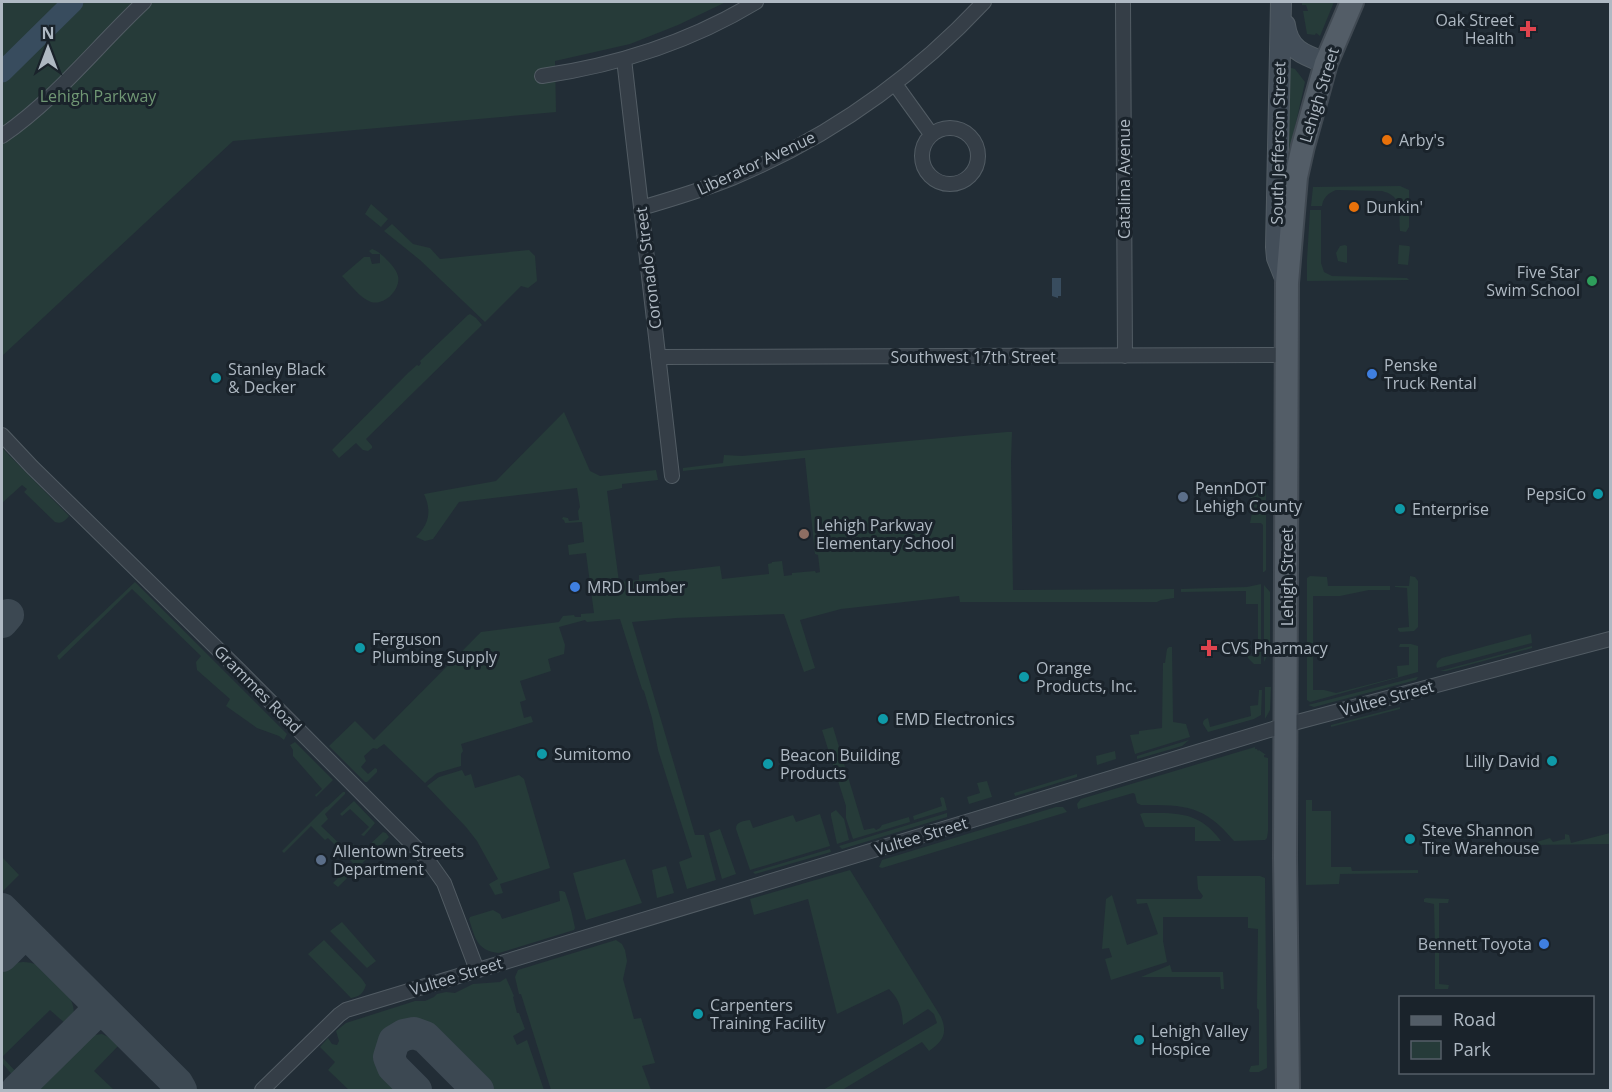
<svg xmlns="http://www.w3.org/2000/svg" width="1612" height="1092" viewBox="0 0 1612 1092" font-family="'Open Sans',sans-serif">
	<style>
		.green { fill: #263b39 }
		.water { fill: #384c5e }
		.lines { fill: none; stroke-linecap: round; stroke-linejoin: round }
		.river { stroke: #384c5e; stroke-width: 21 }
		.taxiway { stroke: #3c4852; stroke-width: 32 }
		.minor-casing { stroke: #525c64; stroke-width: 16 }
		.secondary-casing { stroke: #525c64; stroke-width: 22 }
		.primary-casing { stroke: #414a53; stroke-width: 26 }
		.minor { stroke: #353e47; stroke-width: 14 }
		.secondary { stroke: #434e59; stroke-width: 20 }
		.primary { stroke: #535d67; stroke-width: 22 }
		.health-dot { fill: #e0444e; stroke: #1a232b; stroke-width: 2 }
		.food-dot { fill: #e8710a; stroke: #1a232b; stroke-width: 2 }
		.leisure-dot { fill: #2e9e5b; stroke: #1a232b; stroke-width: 2 }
		.shop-dot { fill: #3f7fe0; stroke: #1a232b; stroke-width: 2 }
		.culture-dot { fill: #0f9aa8; stroke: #1a232b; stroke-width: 2 }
		.service-dot { fill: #5c6f8a; stroke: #1a232b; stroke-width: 2 }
		.education-dot { fill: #8d6e63; stroke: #1a232b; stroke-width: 2 }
		.labels { text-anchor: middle; stroke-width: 6; stroke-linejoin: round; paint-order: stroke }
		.poi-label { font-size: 16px; fill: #afb9c3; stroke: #1a232b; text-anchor: start }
		.street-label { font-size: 16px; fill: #afb9c3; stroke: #1a232b }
		.park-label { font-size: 16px; fill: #709774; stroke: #1a232b }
	</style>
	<rect width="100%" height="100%" fill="#222d36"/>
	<!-- green -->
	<path class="green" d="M2,2H726L678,25L630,44L555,61L556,112L233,141L2,356Z
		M1302,2H1334L1320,36L1316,33L1315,35L1307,34L1303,11H1308L1306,5H1302Z
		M1288,67L1295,69L1305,82L1288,159L1286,158Z
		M1400,186L1409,190V227L1406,232L1400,231C1398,213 1405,197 1382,191L1336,190C1328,193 1323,198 1322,206H1311L1313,187Z
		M371,204L388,219L381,227L365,214Z
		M1310,210H1321V263L1324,272L1332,276L1407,278L1409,280L1307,281V260Z
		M392,224L413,244L430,248L440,259L529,250L535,256L537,281L528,288L521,286L485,322L420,260L384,231Z
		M1345,245L1347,246V263L1338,261L1336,253L1340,246Z
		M1399,245L1409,246L1410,247L1408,265L1398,264Z
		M372,249C378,251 382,255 387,260C391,264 396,269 398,276C401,289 385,306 371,302C360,298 350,284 342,276L364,257H370L372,264L380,263V254H372L369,251Z
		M470,314L476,318L482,325L367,438L366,439L372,446V448L368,451L363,450L356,443L339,458L332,450L408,373L417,365L419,366L421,363L420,361L468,315Z
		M564,412L590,471L600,476L656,470L658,480L622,484V488L607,491L619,582L639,580V575L720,566L722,579L769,574L768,564L772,563V562L782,561L784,576L792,575V573L815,571L816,573L820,572L818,555L815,554L805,458L683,471V468L723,463L724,455L742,456L1007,432H1012L1011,461L1013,590L1174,589V598L1161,600L1157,602H960L959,596L841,609L800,620L815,668L804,672L784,614L676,618L632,622L695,835H704L716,880L687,889L679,862L692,857L658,750L652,718L644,691L642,689L620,619L587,622L585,620L559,627L565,645L564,654L548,659L551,671L520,681L526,700L520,702L524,718L531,716L533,722L461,744L463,751L461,754V766L437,773L425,783L384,744L377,749L373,748L364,756L366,761L361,767L368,774L375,768L377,769V772L367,782H365L329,746L355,721L374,740L481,632L559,622L563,616L574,615L575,617H581V614L594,613L586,553L569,555L568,545L584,542L582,522L565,523L564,520L562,519L563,517L568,518L569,521L579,520L578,511L580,507L577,488L459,502L433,539L425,541L416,537C429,524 432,511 424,494L496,481Z
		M2,448L69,516C65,521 62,524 55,522L24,492L27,489L22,485L2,503Z
		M1251,486H1266V508H1254L1251,505Z
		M1254,511H1266V570L1264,572H1263V525L1261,523H1250L1252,513Z
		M1310,576L1327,577L1328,586H1390V590H1369L1340,596H1313V690H1324L1336,693L1398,677L1397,666L1409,665V647H1399L1400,644H1411L1418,646V672L1310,702L1307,700V578Z
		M1410,576L1415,577L1418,581V627L1414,631L1400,632L1398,630V628L1409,627L1407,588L1395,587V586H1409Z
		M135,582L287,734L284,740L279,736L257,728L226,706L230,699L197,670L196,662L201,656L132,589L59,660L57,656Z
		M1261,584V664H1254L1248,658V656H1258V604H1246V591L1181,592V589L1247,587Z
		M1264,585L1270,592V651L1264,662Z
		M1531,634L1532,643L1437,668C1435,664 1438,660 1442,658Z
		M1532,646V648L1446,671H1440Z
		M1169,647H1172L1173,722L1186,724L1190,737L1135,754L1130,735L1139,734V731L1162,728L1163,663H1165L1167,649Z
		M1417,677H1418L1416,680L1314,707L1308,705Z
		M1265,687H1271L1270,710L1265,719Z
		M1259,690H1262L1261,715L1254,719L1208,732L1203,724C1203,720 1205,719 1208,718L1210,727L1251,716L1250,706L1258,705Z
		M1400,707V709L1331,727V725Z
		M833,727L864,830L874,828L876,830L880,828L882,825L909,817L910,822L853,839L846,818V806L822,730Z
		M1189,740L1182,746L1137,759V756Z
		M295,742L333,780L316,797L315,795L322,789L293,756V750L290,745Z
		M1255,747V749H1257L1258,751L1259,750L1266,755H1264V757L1268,758V831L1267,838L1265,840L1234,841C1204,805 1186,805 1141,805L1137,803L1135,794L1133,793L1078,809L1077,804L1081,799Z
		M1115,751L1116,759L1097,765L1096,756Z
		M462,770L465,776L471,774L475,788L519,775L524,779L550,868L500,884L503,893L495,895L489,884L498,879L477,841L466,827L427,786L439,777Z
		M1077,774V777L1015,796L1014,793Z
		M987,781L992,797L969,804L967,797L980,793L977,783Z
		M343,792H345V794L325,814L328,819L321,826L345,849L350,844H354L344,854L328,838L325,840L311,826L284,853L282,851L326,807H327Z
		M942,797L944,798L947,810L914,820L913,816L942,806L940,798Z
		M1306,800H1312V811H1331V867H1351L1352,871L1418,870V873L1340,874L1339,884L1306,885Z
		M354,801L375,823L364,836L361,835L369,827L350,809L342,816L340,814Z
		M1056,807H1063L1067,812L882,868L879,867L882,860Z
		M836,810L844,819L849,840L837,844L831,816V813Z
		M947,813V817L842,849L839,846Z
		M1143,813C1177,813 1199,811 1221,841H1195V827H1145L1140,814Z
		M820,814L830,846L750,870L736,829C736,821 744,821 750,820L753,828L793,815L796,822Z
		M720,829L736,874L722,879L709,833Z
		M383,832L386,833L389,837L338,887L333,883L353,863L348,858L358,848L363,851Z
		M1610,833V844L1529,845V854L1524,856L1522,854L1523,846L1550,838L1553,842L1565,839V834L1569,835L1571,843Z
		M830,849L831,852L755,874L753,872Z
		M2,857L19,875L2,892Z
		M625,859L642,903L586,920L573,873Z
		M666,866L674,893L657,898L652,870Z
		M850,870L941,1017C948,1034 943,1041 929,1051L922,1042L842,1090H823L937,1023L934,1014L928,1009L903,1025C902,1010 900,1000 889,989L837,1014L808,899L754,915L750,899Z
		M1197,876H1260L1265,878L1267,1068L1259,1072H1250L1249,1071L1251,1066L1259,1065V1010L1257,1008L1258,929L1248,928V917H1163V941L1167,962L1111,980L1105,959L1112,957L1109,948L1102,949L1106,899L1112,895L1127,945L1158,934L1147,903L1137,904L1136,899H1201L1203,896L1198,889Z
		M559,891H562L565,892L571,910L575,928L574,930L499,953C477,951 475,938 469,919L470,917L493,910L500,914L502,919L560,901Z
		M1426,898L1449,899L1448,903H1439V942L1449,943V945L1435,946L1434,904L1424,902V899Z
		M342,922L376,961L367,968L330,931Z
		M324,940L362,979L366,985C363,994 360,996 351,998L308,954Z
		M616,940L622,944L625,950L627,961L623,979L634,1019L641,1018L655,1063L642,1066L651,1090H551L521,994H519L515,977L518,970Z
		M1435,949H1439V984L1449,985L1448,989H1435Z
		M23,962C28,962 33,963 38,965C45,968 50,974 56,980C67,992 83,1011 67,1025L50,1010L2,1057L19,1075L16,1079L2,1063V972L14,963Z
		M1170,965L1172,972H1223L1224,989H1221L1220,977H1141Z
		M506,978L514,996L513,997L517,1013H519L525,1029L513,1036L517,1045L527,1040L544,1090H486L427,1032C402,1016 390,1038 374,1054L410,1090H349L328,1070L335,1062L320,1047L328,1038L332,1044L337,1045L339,1041L336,1031L346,1023L415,1001H425L434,997L437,994L446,992L455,993L473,984L500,982Z
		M102,1034L115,1040L120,1044L94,1071L114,1090H30L80,1041L87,1036Z"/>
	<!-- water -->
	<path class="water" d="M1052,278H1061V296H1058V298L1052,296Z"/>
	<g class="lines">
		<!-- river -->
		<path class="river" d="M2,72L73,2"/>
		<!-- taxiway -->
		<path class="taxiway" d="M2,622L8,615
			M2,909L177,1083L181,1090
			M2,956L25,933
			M17,1090L100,1008
			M416,1090L393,1067L389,1057L394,1041L404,1035L414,1033L425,1037L478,1090"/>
		<defs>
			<path id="minor" d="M1123,2L1125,356
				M624,59L672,476
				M542,76C618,65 690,42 756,2
				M895,84L931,134
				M922 156a28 28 0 1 1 56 0a28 28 0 1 1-56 0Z
				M2,136C56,99 96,47 144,2
				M641,208C672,199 702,190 732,178C828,138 913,78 984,2
				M658,357L1287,355
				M2,435L32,467L240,671L427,859L444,883L477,970
				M262,1090L339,1015L346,1010L356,1007L1286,725L1610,639"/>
			<path id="secondary" d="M1281,2L1276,247L1277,258L1287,283
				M1285,25C1288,50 1304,55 1326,63"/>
			<path id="primary" d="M1288,1090L1285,858L1287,283L1296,177L1303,146L1326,63L1352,2"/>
		</defs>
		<!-- minor casing -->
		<use href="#minor" class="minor-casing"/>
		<!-- secondary casing -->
		<use href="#secondary" class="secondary-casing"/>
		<!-- primary casing -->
		<use href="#primary" class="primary-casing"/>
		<!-- minor -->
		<use href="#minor" class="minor"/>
		<!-- secondary -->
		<use href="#secondary" class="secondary"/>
		<!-- primary -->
		<use href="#primary" class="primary"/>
	</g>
	<!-- markers -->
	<g class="health-dot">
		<path d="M1525 20h6v6h6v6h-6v6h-6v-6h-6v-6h6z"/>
		<path d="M1206 639h6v6h6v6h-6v6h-6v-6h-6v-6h6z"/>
	</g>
	<g class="food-dot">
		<circle cx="1387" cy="140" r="6"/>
		<circle cx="1354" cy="207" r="6"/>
	</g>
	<circle class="leisure-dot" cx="1592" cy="281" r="6"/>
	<g class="shop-dot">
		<circle cx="1372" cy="374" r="6"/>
		<circle cx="575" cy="587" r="6"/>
		<circle cx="1544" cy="944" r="6"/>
	</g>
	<g class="culture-dot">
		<circle cx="216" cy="378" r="6"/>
		<circle cx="1598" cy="494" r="6"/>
		<circle cx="1400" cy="509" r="6"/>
		<circle cx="360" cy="648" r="6"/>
		<circle cx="1024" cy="677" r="6"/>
		<circle cx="883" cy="719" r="6"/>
		<circle cx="542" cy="754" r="6"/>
		<circle cx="1552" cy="761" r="6"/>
		<circle cx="768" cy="764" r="6"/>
		<circle cx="1410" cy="839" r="6"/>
		<circle cx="698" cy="1014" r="6"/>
		<circle cx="1139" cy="1040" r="6"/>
	</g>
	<g class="service-dot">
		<circle cx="1183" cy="497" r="6"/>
		<circle cx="321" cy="860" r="6"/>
	</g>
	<circle class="education-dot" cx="804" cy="534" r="6"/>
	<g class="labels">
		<!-- poi labels -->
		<g class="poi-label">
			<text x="1514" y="26" text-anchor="end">Oak Street<tspan x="1514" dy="18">Health</tspan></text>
			<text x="1399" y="146">Arby's</text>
			<text x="1366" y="213">Dunkin'</text>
			<text x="1580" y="278" text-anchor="end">Five Star<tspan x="1580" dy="18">Swim School</tspan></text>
			<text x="1384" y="371">Penske<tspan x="1384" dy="18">Truck Rental</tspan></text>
			<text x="228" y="375">Stanley Black<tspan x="228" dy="18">&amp; Decker</tspan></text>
			<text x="1195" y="494">PennDOT<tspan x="1195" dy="18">Lehigh County</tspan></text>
			<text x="1586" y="500" text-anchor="end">PepsiCo</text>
			<text x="1412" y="515">Enterprise</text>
			<text x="816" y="531">Lehigh Parkway<tspan x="816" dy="18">Elementary School</tspan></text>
			<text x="587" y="593">MRD Lumber</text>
			<text x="372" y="645">Ferguson<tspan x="372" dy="18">Plumbing Supply</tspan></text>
			<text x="1221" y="654">CVS Pharmacy</text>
			<text x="1036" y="674">Orange<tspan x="1036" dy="18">Products, Inc.</tspan></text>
			<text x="895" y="725">EMD Electronics</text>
			<text x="554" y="760">Sumitomo</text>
			<text x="780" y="761">Beacon Building<tspan x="780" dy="18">Products</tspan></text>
			<text x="1540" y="767" text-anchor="end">Lilly David</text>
			<text x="1422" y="836">Steve Shannon<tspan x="1422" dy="18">Tire Warehouse</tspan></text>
			<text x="333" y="857">Allentown Streets<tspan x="333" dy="18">Department</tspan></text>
			<text x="1532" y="950" text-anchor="end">Bennett Toyota</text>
			<text x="710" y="1011">Carpenters<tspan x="710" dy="18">Training Facility</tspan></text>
			<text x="1151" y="1037">Lehigh Valley<tspan x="1151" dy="18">Hospice</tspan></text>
		</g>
		<!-- street labels -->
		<g class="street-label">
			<text transform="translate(1319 95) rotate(-73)" y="6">Lehigh Street</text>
			<text transform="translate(1278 143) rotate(-89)" y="6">South Jefferson Street</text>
			<text transform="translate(756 163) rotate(-25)" y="6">Liberator Avenue</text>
			<text transform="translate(1124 179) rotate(-90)" y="6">Catalina Avenue</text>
			<text transform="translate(648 268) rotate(-97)" y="6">Coronado Street</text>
			<text x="973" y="363">Southwest 17th Street</text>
			<text transform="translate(1287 577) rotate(-90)" y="6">Lehigh Street</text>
			<text transform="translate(258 689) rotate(45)" y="6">Grammes Road</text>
			<text transform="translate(1387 698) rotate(-15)" y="6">Vultee Street</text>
			<text transform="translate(921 836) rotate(-17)" y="6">Vultee Street</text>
			<text transform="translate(456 976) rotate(-17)" y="6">Vultee Street</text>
		</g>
		<!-- park labels -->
		<g class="park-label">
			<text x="98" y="102">Lehigh Parkway</text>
		</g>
	</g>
	<!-- border -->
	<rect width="1612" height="1092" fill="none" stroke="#afb9c3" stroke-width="6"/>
	<!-- legend -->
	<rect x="1399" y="996" width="195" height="78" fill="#1a232b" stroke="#565f68" stroke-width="1.5"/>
	<rect x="1411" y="1016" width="30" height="9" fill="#535d67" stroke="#565f68" stroke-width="1.5"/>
	<text x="1453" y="1026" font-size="18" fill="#afb9c3">Road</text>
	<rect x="1411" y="1041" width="30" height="18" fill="#263b39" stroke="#565f68" stroke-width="1.5"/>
	<text x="1453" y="1056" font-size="18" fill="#afb9c3">Park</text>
	<!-- north arrow -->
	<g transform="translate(48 48)" stroke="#1a232b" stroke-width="4.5" paint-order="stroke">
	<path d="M0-4.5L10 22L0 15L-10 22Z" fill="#afb9c3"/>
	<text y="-9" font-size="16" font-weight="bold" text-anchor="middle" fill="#afb9c3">N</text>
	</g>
</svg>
